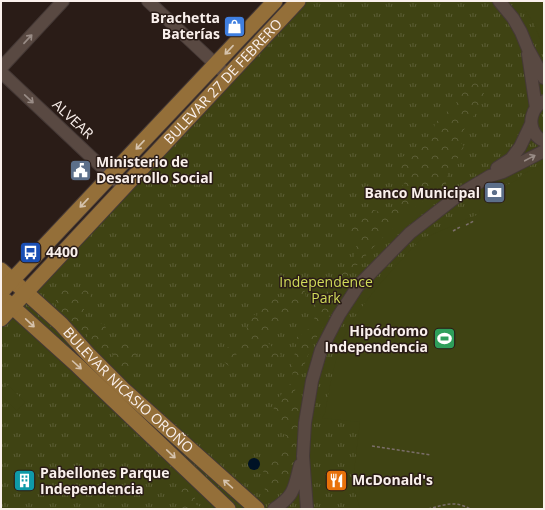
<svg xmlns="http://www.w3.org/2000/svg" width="545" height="510" viewBox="0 0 545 510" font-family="'Open Sans',sans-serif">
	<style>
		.grass { fill: url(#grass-tufts) }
		.forest { fill: url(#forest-crowns) }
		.pitch { fill: #3f4313 }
		.water { fill: #001225 }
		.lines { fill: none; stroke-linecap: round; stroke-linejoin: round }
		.minor-casing { stroke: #453936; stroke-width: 14 }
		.major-casing { stroke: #453936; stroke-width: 17 }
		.path { stroke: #7a6e69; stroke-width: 1.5; stroke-dasharray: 3 2; stroke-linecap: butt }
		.minor { stroke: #594942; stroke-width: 12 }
		.major { stroke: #946f39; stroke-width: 15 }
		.oneway { stroke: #998c86 }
		.oneway2 { stroke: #d6c3ad }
		.labels { text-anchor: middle; stroke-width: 3; stroke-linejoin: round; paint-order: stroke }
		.poi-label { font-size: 14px; font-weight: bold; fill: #faf0ec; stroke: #2a1c17; text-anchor: start }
		.street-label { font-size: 14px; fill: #faf0ec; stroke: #2a1c17 }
		.park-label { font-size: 14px; fill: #d1dc5a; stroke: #2a1c17 }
	</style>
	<defs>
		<pattern id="grass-tufts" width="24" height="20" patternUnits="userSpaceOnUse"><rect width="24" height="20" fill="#3f4313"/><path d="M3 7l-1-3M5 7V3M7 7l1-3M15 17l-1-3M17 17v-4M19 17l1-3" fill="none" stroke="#5c5e36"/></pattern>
		<pattern id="forest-crowns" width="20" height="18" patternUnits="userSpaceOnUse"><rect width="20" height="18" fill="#3f4313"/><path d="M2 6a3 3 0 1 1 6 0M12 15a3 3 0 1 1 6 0" fill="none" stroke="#5c5e36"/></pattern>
	</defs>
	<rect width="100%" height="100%" fill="#2a1c17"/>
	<!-- grass -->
	<path class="grass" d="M298,1H544V509H1V319Z"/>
	<!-- forest -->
	<path class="forest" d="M479,80L484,93L477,111L463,131L459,141L464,146L458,158L449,164L446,184C404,212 371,249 338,287L341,296L315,340L308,355L293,396L301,406L296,435L293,472L276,495L265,491L263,476L264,463L280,450L288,440L272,413L278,398L293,382L292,364L296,349L297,337C314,327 315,323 316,303L322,302L327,292L321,276L338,278L350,266L357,249L355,242L343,233C348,227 366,208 374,210C378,211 382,214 385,216L394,206L398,191L410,176L400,171V159L413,149L431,142L435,123L458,101L465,89Z
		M69,277L70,290L79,296L88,286L93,289L88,303L82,305L85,312L83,321L90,326L96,322L104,324L108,332L104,345L115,340H130L138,353L130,362L128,369L112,368L114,348L101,354L97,344L88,343L87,334H77L70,327L65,316L56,309V296L62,280Z
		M304,288L306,298L297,311L291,313L269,335L268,343L281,355L274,364L253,350L247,358L243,354L241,348L236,353V363L232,369L220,358L228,347L238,342L241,331L251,325V313L257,316L259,303L269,299H278L280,307L297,290Z
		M176,485H187L195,496V504L205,509H177C181,499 183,495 176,485Z"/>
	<!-- pitch -->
	<path class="pitch" d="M519,1H544V48L533,22Z
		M544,163V509H360L355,492L354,471L360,422L322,418L325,413C329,390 333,367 341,344C355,307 396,266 423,237L429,236L479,214C481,209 479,205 481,201C485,192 498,188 505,183L507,185L521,178L520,176Z
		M8,385L25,402L17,411L1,395V391Z"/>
	<!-- water -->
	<path class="water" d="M248 464a6 6 0 1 1 12 0a6 6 0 1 1-12 0Z"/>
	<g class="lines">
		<defs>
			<path id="minor" d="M148,1L228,76
				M499,1L513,18L521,32L528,49L544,78
				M528,54L536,108
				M1,68L63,1
				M1,72L124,188
				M544,101C532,107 527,124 536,135C538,138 542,140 544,141
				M497,168L511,159L520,147L531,124
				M274,509C295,495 294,488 300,465
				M307,509L303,456L305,423L312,381L321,350L339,315L358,286L410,233L460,194L490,176L503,172L544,151"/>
			<g id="major">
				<path id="s1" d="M1,270L61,324L88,354L123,389L257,509"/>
				<path d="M1,292L275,1"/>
				<path d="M6,301L78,366L228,509"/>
				<path id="s2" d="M1,319L298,1"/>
			</g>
		</defs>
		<!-- minor casing -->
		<use href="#minor" class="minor-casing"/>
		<!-- major casing -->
		<use href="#major" class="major-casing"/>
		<!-- path -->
		<path class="path" d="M466,225L474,221
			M453,231L460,227
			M372,446L431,455
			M428,509C444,505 455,500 470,509"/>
		<!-- minor -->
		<use href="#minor" class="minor"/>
		<!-- major -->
		<use href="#major" class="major"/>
	</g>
	<!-- one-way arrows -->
	<defs><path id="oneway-shaft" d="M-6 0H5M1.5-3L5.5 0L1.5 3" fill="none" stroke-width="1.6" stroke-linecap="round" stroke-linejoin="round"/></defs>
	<g class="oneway">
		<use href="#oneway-shaft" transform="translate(28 39) rotate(-47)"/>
		<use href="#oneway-shaft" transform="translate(29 99) rotate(43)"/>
		<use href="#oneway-shaft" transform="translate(530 158) rotate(-28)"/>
	</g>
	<g class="oneway2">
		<use href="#oneway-shaft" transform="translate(229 50) rotate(133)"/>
		<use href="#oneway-shaft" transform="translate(140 145) rotate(133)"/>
		<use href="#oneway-shaft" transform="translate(84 203) rotate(133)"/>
		<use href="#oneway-shaft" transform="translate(30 323) rotate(43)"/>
		<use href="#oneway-shaft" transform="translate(77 365) rotate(42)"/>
		<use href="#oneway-shaft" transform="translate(171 454) rotate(44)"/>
		<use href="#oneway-shaft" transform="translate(228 484) rotate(-139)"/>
	</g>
	<!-- icons -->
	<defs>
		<symbol id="shop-square" viewBox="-11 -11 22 22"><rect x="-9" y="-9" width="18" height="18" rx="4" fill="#3f7fe0" stroke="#2a1c17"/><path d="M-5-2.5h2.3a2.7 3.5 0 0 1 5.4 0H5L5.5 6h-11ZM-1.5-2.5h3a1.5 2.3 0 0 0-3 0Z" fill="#fff"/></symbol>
		<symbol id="civic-square" viewBox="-11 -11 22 22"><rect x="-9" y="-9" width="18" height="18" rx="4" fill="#5c6f8a" stroke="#2a1c17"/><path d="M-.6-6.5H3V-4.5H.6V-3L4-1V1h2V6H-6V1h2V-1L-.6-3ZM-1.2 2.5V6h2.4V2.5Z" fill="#fff"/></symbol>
		<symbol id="bank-square" viewBox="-11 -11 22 22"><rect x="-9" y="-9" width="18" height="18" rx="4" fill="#5c6f8a" stroke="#2a1c17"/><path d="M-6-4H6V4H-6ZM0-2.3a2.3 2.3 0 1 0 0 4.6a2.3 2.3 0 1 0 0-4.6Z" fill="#fff"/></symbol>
		<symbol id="bus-square" viewBox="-11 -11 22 22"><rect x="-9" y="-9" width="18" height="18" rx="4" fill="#1a4fb4" stroke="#2a1c17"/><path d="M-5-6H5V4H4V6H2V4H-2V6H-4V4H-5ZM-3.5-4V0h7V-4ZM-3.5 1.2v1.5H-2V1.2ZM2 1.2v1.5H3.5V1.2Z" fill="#fff"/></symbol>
		<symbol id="stadium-square" viewBox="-11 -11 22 22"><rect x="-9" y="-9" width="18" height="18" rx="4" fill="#2e9e5b" stroke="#2a1c17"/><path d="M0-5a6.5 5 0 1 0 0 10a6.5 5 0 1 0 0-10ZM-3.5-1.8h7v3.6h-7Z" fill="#fff"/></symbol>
		<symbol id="restaurant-square" viewBox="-11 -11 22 22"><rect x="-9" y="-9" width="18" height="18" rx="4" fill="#e8710a" stroke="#2a1c17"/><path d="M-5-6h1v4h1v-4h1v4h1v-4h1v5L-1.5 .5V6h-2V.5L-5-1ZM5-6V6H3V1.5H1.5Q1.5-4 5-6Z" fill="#fff"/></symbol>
		<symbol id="building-square" viewBox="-11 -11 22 22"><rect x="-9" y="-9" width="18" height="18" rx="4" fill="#0f9aa8" stroke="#2a1c17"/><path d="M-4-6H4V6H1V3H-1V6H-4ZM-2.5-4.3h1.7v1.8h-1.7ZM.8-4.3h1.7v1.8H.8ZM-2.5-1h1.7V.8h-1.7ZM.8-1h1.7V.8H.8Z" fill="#fff"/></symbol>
	</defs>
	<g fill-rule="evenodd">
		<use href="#shop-square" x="222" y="14" width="25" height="25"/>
		<use href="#civic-square" x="68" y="158" width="25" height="25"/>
		<use href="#bank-square" x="482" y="180" width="25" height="25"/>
		<use href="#bus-square" x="18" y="240" width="25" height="25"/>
		<use href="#stadium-square" x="432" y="326" width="25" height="25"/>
		<use href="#restaurant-square" x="324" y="468" width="25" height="25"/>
		<use href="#building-square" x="12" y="468" width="25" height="25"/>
	</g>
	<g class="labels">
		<!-- poi labels -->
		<g class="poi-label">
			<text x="220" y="23" text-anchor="end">Brachetta<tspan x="220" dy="16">Baterías</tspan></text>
			<text x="96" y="167">Ministerio de<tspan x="96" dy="16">Desarrollo Social</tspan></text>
			<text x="480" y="198" text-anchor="end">Banco Municipal</text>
			<text x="46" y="257">4400</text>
			<text x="428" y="336" text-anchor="end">Hipódromo<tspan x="428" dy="16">Independencia</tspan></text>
			<text x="40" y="478">Pabellones Parque<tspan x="40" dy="16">Independencia</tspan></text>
			<text x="352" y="485">McDonald's</text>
		</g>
		<!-- street labels -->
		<g class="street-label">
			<text dy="5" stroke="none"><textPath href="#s2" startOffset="325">BULEVAR 27 DE FEBRERO</textPath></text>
			<text transform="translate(73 119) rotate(43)" y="5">ALVEAR</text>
			<text dy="5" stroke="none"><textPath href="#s1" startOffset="175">BULEVAR NICASIO OROÑO</textPath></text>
		</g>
		<!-- park labels -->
		<g class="park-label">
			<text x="326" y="287">Independence<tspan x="326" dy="16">Park</tspan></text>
		</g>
	</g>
	<!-- border -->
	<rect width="545" height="510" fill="none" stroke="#faf0ec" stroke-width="4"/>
</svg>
